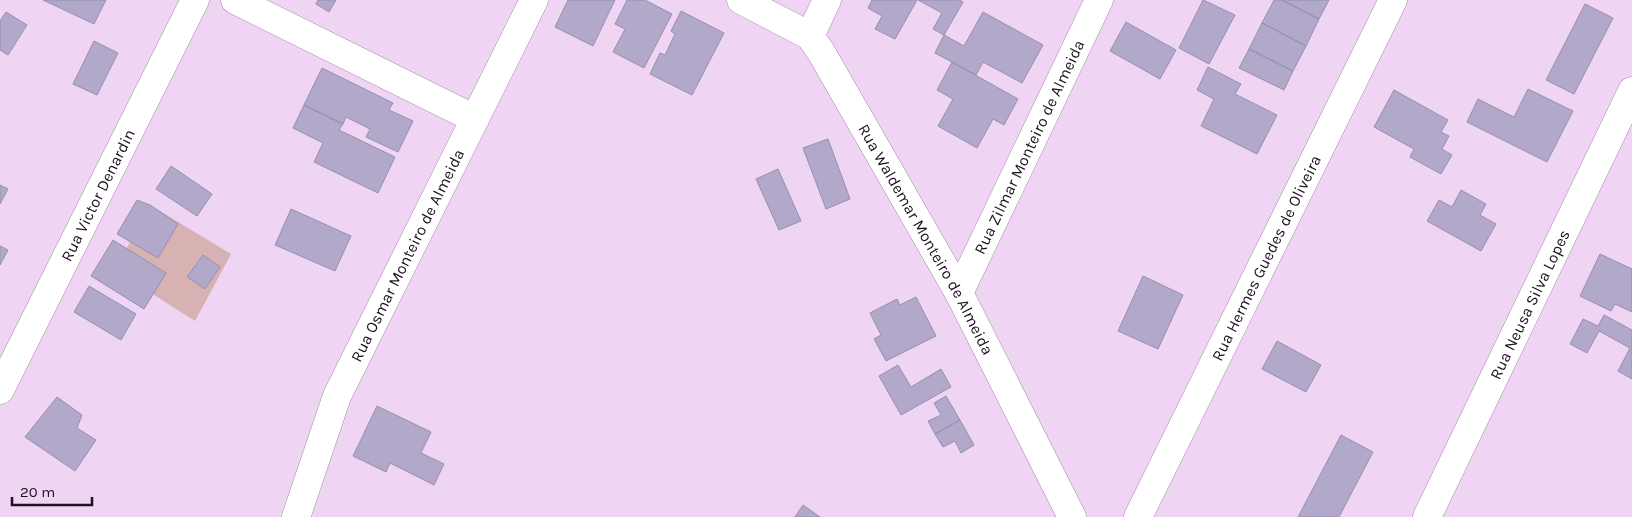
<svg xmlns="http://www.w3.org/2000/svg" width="1632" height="517" viewBox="0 0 1632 517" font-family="Karla,sans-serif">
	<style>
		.green { fill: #d8b1b3 }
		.building { fill: #b1a8ca; stroke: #978fb0 }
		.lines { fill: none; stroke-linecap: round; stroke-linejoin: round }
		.minor-casing { stroke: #a68da9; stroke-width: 29 }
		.minor { stroke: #fff; stroke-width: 28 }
		.labels { text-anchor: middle; stroke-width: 4; stroke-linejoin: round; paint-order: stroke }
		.street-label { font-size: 16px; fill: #1c131d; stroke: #efd5f3 }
	</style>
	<rect width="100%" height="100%" fill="#efd5f3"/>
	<!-- green -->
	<path class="green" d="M150,205L231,254L195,321L115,270Z"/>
	<!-- building -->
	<path class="building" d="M43,0H106L94,24Z
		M318,0H336L329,12L316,4Z
		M568,0H615L593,46L555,27Z
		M627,0H645L672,14L644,68L613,52L625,29L615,24Z
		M872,0H917L895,39L875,29L882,16L868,8Z
		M918,0H960L963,2L944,35L933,29L942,13Z
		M1203,0L1235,15L1209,64L1179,48Z
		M1274,0H1282L1319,19L1306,46L1262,23Z
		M1282,0H1329L1319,19Z
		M1585,4L1613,18L1574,94L1546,80Z
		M681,11L724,33L692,95L650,74L660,53L665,55L675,34L671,31Z
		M6,12L27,25L8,55L0,50V21Z
		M983,12L1043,45L1022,83L983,62L976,75L935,53L944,35L964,46Z
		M1126,22L1176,50L1160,79L1110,51Z
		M1262,23L1306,46L1293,71L1249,49Z
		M94,41L118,53L97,95L73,84Z
		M1249,49L1293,71L1284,90L1239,68Z
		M952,62L1018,99L1004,125L993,119L977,148L938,126L953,99L937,90Z
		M1208,67L1241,84L1235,94L1277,115L1257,154L1201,126L1214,99L1197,90Z
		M322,68L393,103L389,110L413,121L398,152L366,137L370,129L346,117L343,124L304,105Z
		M1528,89L1573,111L1547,162L1467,122L1478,99L1514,117Z
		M1394,90L1448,120L1441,132L1449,136L1442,149L1452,155L1441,174L1410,157L1414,149L1374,127Z
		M304,105L343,124L339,130L395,157L378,193L314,162L323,143L293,128Z
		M828,139L850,199L826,209L803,148Z
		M171,166L212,194L197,216L156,189Z
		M778,169L801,221L779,230L756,179Z
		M0,185L8,189L0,204Z
		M1461,190L1486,204L1480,215L1496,224L1481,251L1427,221L1439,200L1452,207Z
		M137,200L150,205L178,224L158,258L117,234Z
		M291,209L351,236L335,271L275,245Z
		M113,240L166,273L144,309L91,276Z
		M0,246L8,250L0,265Z
		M1600,254L1632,269V312L1615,304L1611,311L1580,296Z
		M203,255L220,267L205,289L187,277Z
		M1143,276L1183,295L1158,349L1118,331Z
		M89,286L136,314L121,340L74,312Z
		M916,297L936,336L886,361L874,339L881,335L870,313L897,299L900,305Z
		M1604,315L1632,330V379L1618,371L1630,348L1599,331L1587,353L1570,344L1583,319L1598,326Z
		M1277,341L1321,365L1306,392L1262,369Z
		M898,365L911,387L941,369L951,387L901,415L879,376Z
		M946,396L960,420L935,434L928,421L941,415L934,403Z
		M57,397L82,415L77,428L96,440L75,471L25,437Z
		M377,406L431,432L421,453L444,464L434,485L390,463L386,472L353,456Z
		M960,420L974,445L961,453L955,441L943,447L935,434Z
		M1341,435L1373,452L1339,517H1298Z
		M803,505L820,517H795Z"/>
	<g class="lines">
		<defs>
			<g id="minor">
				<path d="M235,0L475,119"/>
				<path id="s1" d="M741,0L810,36L821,52L959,293L1072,517"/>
				<path d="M810,36L827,0"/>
				<path id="s2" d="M959,293L1099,0"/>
				<path id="s3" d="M0,390L195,0"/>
				<path id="s4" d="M296,517L337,396L534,0"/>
				<path id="s5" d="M1138,517L1393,0"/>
				<path id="s6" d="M1427,517L1632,91"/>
			</g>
		</defs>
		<!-- minor casing -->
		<use href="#minor" class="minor-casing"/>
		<!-- minor -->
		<use href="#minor" class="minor"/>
	</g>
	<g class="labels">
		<!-- street labels -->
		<g class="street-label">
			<text dy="6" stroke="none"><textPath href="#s2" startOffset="162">Rua Zilmar Monteiro de Almeida</textPath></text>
			<text dy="6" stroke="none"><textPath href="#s3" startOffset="218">Rua Victor Denardin</textPath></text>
			<text dy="6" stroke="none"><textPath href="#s1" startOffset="312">Rua Waldemar Monteiro de Almeida</textPath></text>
			<text dy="6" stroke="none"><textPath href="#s4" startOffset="285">Rua Osmar Monteiro de Almeida</textPath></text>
			<text dy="6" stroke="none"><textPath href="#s5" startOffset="289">Rua Hermes Guedes de Oliveira</textPath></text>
			<text dy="6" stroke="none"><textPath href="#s6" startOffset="236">Rua Neusa Silva Lopes</textPath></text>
		</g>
	</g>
	<!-- scale -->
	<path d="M12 497v8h80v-8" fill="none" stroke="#1c131d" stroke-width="2.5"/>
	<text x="20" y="497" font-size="15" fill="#1c131d" stroke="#efd5f3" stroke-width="4" paint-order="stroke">20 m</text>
</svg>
